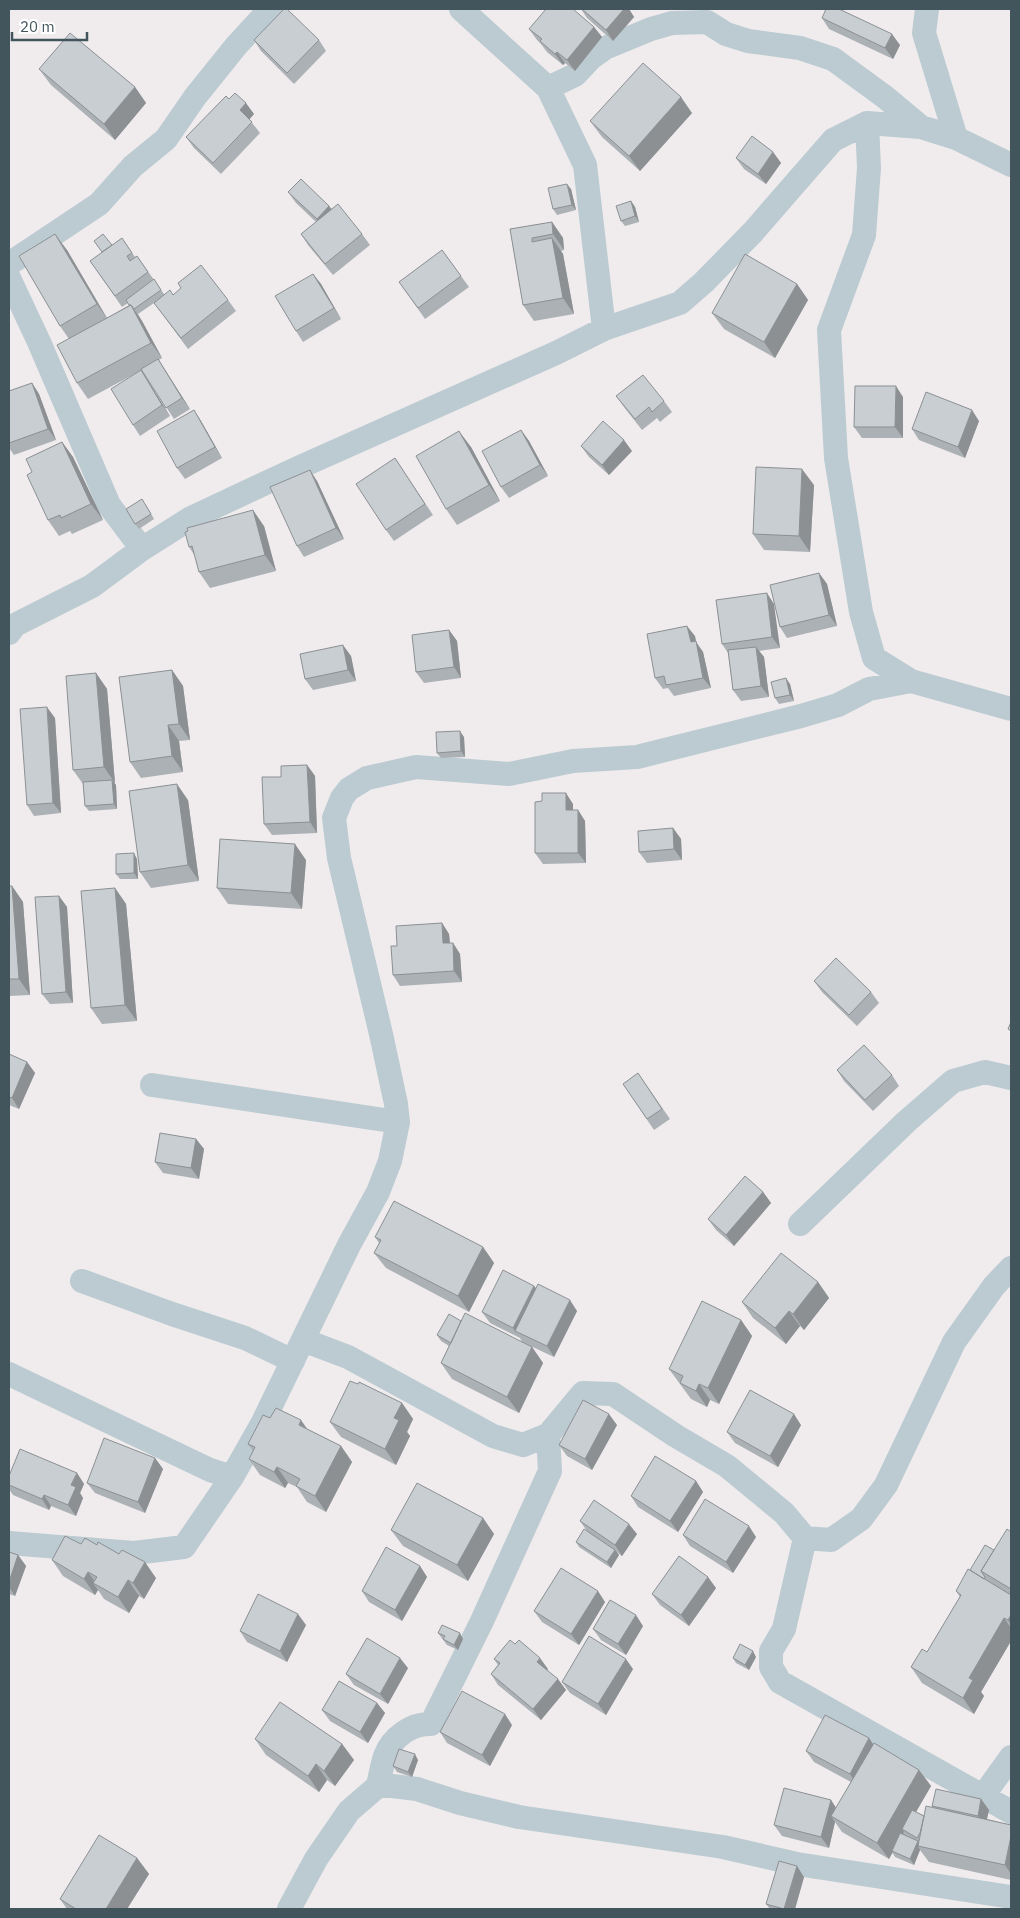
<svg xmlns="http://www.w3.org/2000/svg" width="1020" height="1918" viewBox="0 0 1020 1918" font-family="'IBM Plex Sans',sans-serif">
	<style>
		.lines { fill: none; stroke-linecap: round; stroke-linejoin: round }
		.street { stroke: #bbcbd1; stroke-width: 24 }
		.wall { fill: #acb1b5 }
		.shaded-wall { fill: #8c9093 }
		.building { fill: #c8ced2; stroke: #8c9093 }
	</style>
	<rect width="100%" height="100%" fill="#f0eced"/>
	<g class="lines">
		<!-- street -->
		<path class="street" d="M461,9L548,88L585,165L604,329
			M927,9L924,33L956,138
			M548,88L575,75L591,58L605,48L651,29L672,23L707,22L726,34L748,41L800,48L833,59L885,97L921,127
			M867,123L869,168L864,235L829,330L836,458L861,612L874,658L911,681L1011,709
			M9,264L99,204L133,166L166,139L195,97L236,46L270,9
			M9,278L39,342L109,505L142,549
			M9,633L15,625L92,586L142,549L191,518L300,467L556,353L604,329L680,303L704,282L753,232L833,140L867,123L921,127L956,138L1011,165
			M152,1085L398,1122
			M800,1224L907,1121L953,1081L985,1072L1011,1078
			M82,1281L172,1314L245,1338L293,1361
			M303,1340L348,1357L493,1436L523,1445L548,1435L583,1393L613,1394L676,1436L727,1466L784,1513L805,1538L784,1629L771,1651V1667L780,1682L1011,1812
			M9,1374L210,1470L232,1477L262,1424L349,1245L378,1192L390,1161L398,1122L396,1104L381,1034L339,858L334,818L342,798L349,789L367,778L416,767L509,774L573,761L637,757L801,716L838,705L869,689L911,681
			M805,1538L831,1540L861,1519L886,1485L954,1342L994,1286L1011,1268
			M9,1543L134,1553L184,1547L232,1477
			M378,1786C380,1776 382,1765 385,1756C392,1737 412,1723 431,1724L482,1621L550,1471L548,1435
			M983,1796L1011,1757
			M289,1909L316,1859L349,1811L378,1786H392L417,1789L460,1803L519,1817L723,1847L797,1864L1011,1897"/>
	</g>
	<!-- wall -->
	<path class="wall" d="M581,9H629L634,17L613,41L587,18Z
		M822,18L900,45L893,59L829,29Z
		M594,27L602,37L575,71L565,63L563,65L547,52L541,44L537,40L529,29Z
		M254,40H319L326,51L294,84L261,51Z
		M39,69L135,87L146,103L115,140L51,85Z
		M229,99L254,114L249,119L260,133L221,174L194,148L186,137Z
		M692,113L640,171L602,137L590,121Z
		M773,152L781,163L766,184L744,169L736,158Z
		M571,189L576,210L557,215L553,209Z
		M288,192L329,206L332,209L362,234L370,245L333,275L308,245L301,234L316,222L296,203Z
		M631,201L635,207L639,222L625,226L621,221Z
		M552,222L563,238L564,250L561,251L563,254L574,314L534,321L523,305L510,229Z
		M122,238L135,257L137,256L164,294L228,300L236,311L188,349L154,303L138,314L142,321L162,358L159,360L190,409L174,419L142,370L88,399L77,383L69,339L60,326L67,250L107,318L129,305L128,303L122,307L90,261Z
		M442,250L469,287L425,319L399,282Z
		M313,274L321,284L341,319L303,342L296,331Z
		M797,284L808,300L775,358L724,329L712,313Z
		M148,381L170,416L140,436L133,425Z
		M32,383L39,394L56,440L14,455L9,448V391Z
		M616,396L664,401L672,412L660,422L657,418L642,430L624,407Z
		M903,397V438H862L854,427Z
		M194,410L201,421L222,458L185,479L177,468Z
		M979,421L965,458L919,440L912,429Z
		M521,430L529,441L548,476L509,498L501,487Z
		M62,442L73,457L103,520L72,534L70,531L59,536L48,520L32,472Z
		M581,446L632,451L609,475L589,457Z
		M471,447L500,501L457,525L446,509Z
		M395,458L433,515L394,541L386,530Z
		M317,481L344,539L304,557L297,546Z
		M814,485L810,552L764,550L753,534Z
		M146,505L154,519L139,529L135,524Z
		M264,526L276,571L210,588L199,572L195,556L189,547Z
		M819,573L827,584L837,626L787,638L780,627Z
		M767,593L780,648L759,651L764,657L769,697L741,701L733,690L728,653L722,644Z
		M449,630L457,641L461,678L424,683L416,672Z
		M695,636L696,642L703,652L711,688L674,696L668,688L663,689L655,678Z
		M351,656L356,681L313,690L305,679Z
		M172,670L183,686L190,740L179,741L183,772L141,778L130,762Z
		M96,673L107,689L115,783H114L116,785L117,809L89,811L85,806L83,784L73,770Z
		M790,684L794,701L779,704L775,698Z
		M55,718L61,813L34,816L27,805Z
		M464,737L465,757L441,758L437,753Z
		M307,765L315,776L317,833L272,835L264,824L281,777Z
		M188,800L199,881L151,888L140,872Z
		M573,804V810H578L585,821L586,863L543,864L535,853Z
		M673,828L681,839L682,860L647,863L639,852Z
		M137,859L138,879H120L116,874Z
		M306,860L302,909L228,904L217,888Z
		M9,886H12L23,902L30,995L9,996Z
		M115,888L126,904L137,1021L102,1024L91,1008Z
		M59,896L67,907L73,1003L50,1004L42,994Z
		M442,923L449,934L450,943H453L460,954L462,982L400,986L393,975L397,946Z
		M814,981L871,992L879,1003L857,1026L822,992Z
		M9,1054L27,1062L35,1073L19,1109L9,1105Z
		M837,1070L892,1075L899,1086L873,1111L844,1081Z
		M638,1073L670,1119L654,1130L623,1084Z
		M196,1139L204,1149L199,1179L163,1173L155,1162Z
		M763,1192L771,1203L734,1246L716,1230L708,1219Z
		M375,1237L483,1247L494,1263L469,1312L386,1268L374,1253L379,1243Z
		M818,1282L829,1298L804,1330L800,1326L786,1344L753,1318L742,1302Z
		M534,1286L536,1288L577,1311L554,1357L522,1342L520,1338L490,1323L482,1312Z
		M741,1320L752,1336L719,1404L710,1400L707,1407L691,1399L669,1369Z
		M461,1321L532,1347L543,1363L519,1413L452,1379L441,1363L449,1346L441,1341L437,1335Z
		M358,1384L402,1403L413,1419L407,1432L410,1436L396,1465L341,1437L330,1422Z
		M270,1418L307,1429L341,1446L352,1462L326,1512L307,1502L297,1487L288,1483L285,1488L260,1475L249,1459L253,1451L248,1444Z
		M617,1425L592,1470L567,1456L559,1445Z
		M801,1425L778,1467L735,1443L727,1432Z
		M155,1458L163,1469L145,1513L95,1493L87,1483Z
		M77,1473L84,1484L80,1493L83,1498L76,1516L51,1506L49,1510L13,1495L9,1489V1476Z
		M696,1481L703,1492L678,1532L638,1507L631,1496Z
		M483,1518L494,1534L468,1581L403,1546L391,1530Z
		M580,1521L637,1534L622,1556L615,1551L619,1555L611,1568L579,1547L576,1542L587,1531Z
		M1011,1532V1641L981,1692L984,1696L974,1714L922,1683L911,1667L927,1652L960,1597L956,1591L970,1571L994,1550Z
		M683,1535L756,1537L733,1573L690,1546Z
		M9,1552L18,1555L26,1566L15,1596L9,1594Z
		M52,1560L156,1578L144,1599L139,1596L129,1613L104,1599L98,1590L95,1595L63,1576Z
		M420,1566L427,1577L402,1621L369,1602L362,1591Z
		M716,1588L689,1626L660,1605L652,1594Z
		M605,1602L579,1645L542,1622L534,1611Z
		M306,1625L287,1662L247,1642L240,1631Z
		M643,1626L626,1655L601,1640L593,1629Z
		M438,1633L463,1639L458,1650L447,1645Z
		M756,1657L749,1670L736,1663L733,1658Z
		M494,1659L548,1669L547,1670L566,1690L541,1720L498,1685L491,1674L498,1665Z
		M408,1668L388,1704L354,1685L346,1674Z
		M633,1669L606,1715L570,1693L562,1682Z
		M377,1703L385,1713L368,1743L330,1721L322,1710Z
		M512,1725L490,1766L447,1743L440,1732Z
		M869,1738L873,1744L919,1770L931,1786L916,1812L924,1816L933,1808L932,1806L981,1799L989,1810L987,1819L1011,1825V1880L929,1862L920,1850L914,1865L895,1857L892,1852L889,1859L842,1832L835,1822L829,1848L782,1836L774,1825L831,1800L836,1808L851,1782L814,1762L806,1751Z
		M255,1739L342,1744L354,1760L335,1786L327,1780L319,1792L266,1755Z
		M418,1760L412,1777L397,1772L393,1766Z
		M137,1858L149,1874L127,1909H67L60,1899Z
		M804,1877L795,1909H770L766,1904Z"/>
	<!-- shaded-wall -->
	<path class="shaded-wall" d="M624,9H629L634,17L613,41L606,30Z
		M594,27L602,37L575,71L567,60Z
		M892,34L900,45L893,59L885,48Z
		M557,52L565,63L563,65L555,54Z
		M135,87L146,103L115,140L104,124Z
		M681,97L692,113L640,171L629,156Z
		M246,103L254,114L248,121L240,110Z
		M773,152L781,163L766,184L758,174Z
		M567,184L571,189L576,210L572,205Z
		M631,201L635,207L639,222L635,216Z
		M329,206L337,217L324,230L317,219Z
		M552,222L563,238L564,250L553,234Z
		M55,234L67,250L108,320L97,304Z
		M552,238L563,254L574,314L563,298Z
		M313,274L321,284L341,319L334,308Z
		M797,284L808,300L775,358L764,342Z
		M131,305L142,321L162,358L151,343Z
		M158,359L165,370L190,409L182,398Z
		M141,370L148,381L170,416L162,405Z
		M32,383L39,394L56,440L48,429Z
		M896,386L903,397V438L895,427Z
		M194,410L201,421L222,458L215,447Z
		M972,410L979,421L965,458L958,447Z
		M521,430L529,441L548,476L540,465Z
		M459,431L471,447L500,501L489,485Z
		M624,440L632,451L609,475L602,465Z
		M62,442L73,457L103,520L91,504Z
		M802,469L814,485L810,552L799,536Z
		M310,470L317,481L344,539L336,528Z
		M253,510L264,526L276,571L265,555Z
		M819,573L827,584L837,626L829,615Z
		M767,593L774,604L780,648L772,637Z
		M687,626L695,636L696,642L703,652L711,688L703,678L691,642Z
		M449,630L457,641L461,678L454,667Z
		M343,645L351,656L356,681L348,670Z
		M756,647L764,657L769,697L761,686Z
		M172,670L183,686L190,740L179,724Z
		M96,673L107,689L115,783L104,767Z
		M786,678L790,684L794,701L790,695Z
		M47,707L55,718L61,813L53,803Z
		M168,725L179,741L183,772L172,756Z
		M460,731L464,737L465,757L461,751Z
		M307,765L315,776L317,833L310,822Z
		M112,780L116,785L117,809L114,804Z
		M177,784L188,800L199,881L188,865Z
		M566,793L573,804V821L566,810Z
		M578,810L585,821L586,863L578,853Z
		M673,828L681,839L682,860L674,849Z
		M295,844L306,860L302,909L291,893Z
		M134,853L137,859L138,879L134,873Z
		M12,886L23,902L30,995L19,979Z
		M115,888L126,904L137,1021L125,1005Z
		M59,896L67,907L73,1003L66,992Z
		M442,923L449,934L451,954L443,943Z
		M453,943L460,954L462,982L454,971Z
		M27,1062L35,1073L19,1109L12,1098Z
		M196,1139L204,1149L199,1179L191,1168Z
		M763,1192L771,1203L734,1246L726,1235Z
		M483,1247L494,1263L469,1312L458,1296Z
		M818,1282L829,1298L804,1330L793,1314Z
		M534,1286L542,1297L515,1331L513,1328Z
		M570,1300L577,1311L554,1357L547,1346Z
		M789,1311L800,1326L786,1344L775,1328Z
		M741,1320L752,1336L719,1404L708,1388Z
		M532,1347L543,1363L519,1413L507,1397Z
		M699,1384L710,1400L707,1407L696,1391Z
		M402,1403L413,1419L407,1432L410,1436L396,1465L385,1449L394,1418Z
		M609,1414L617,1425L592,1470L585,1459Z
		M794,1414L801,1425L778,1467L770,1456Z
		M301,1420L312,1436L299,1425Z
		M341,1446L352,1462L326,1512L315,1496Z
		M155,1458L163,1469L145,1513L138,1502Z
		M277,1467L288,1483L285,1488L274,1472Z
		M77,1473L84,1484L80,1493L83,1498L76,1516L68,1505L71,1485Z
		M696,1481L703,1492L678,1532L670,1521Z
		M44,1495L51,1506L49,1510L42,1499Z
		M483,1518L494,1534L468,1581L457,1565Z
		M629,1524L637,1534L622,1556L615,1545Z
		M749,1526L756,1537L733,1573L726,1562Z
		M615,1550L619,1555L611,1568L607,1562Z
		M18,1555L26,1566L15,1596L9,1587V1582Z
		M145,1562L156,1578L144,1599L133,1583Z
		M420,1566L427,1577L402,1621L395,1610Z
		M88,1572L98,1586L93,1583L98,1590L95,1595L84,1579Z
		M708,1577L716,1588L689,1626L681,1615Z
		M128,1580L139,1596L129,1613L118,1597Z
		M598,1591L605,1602L579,1645L571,1634Z
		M298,1614L306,1625L287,1662L280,1651Z
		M636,1615L643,1626L626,1655L618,1644Z
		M1011,1615V1625L1008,1620Z
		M1004,1618L1011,1628V1641L981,1692L984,1696L974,1714L963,1698L969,1678Z
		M460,1633L463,1639L458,1650L454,1645Z
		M753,1651L756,1657L749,1670L745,1665Z
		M400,1658L408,1668L388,1704L380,1694Z
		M540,1658L548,1669L545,1672L537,1662Z
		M626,1659L633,1669L606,1715L598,1704Z
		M558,1679L566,1690L541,1720L533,1709Z
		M377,1703L385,1713L368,1743L360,1732Z
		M505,1714L512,1725L490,1766L482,1755Z
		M869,1738L876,1749L857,1785L850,1774Z
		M342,1744L354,1760L335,1786L324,1771Z
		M415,1754L418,1760L412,1777L408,1772Z
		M316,1764L327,1780L319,1792L308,1776Z
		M919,1770L931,1786L905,1831L902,1829L904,1832L889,1859L877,1843Z
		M981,1799L989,1810L985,1827L978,1816Z
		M831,1800L838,1811L831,1816L835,1822L829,1848L821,1837Z
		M1011,1836V1874L1005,1865Z
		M918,1841V1846L920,1850L914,1865L910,1859Z
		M137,1858L149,1874L127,1909H106Z
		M797,1866L804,1877L795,1909H784Z"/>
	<!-- building -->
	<path class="building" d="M284,9H287L319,40L287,73L254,40Z
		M546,9H573L594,27L567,60L557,52L555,54L540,41L542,39L529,29Z
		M582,9H624L606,30Z
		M826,9H839L892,34L885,48L822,18Z
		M70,33L135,87L104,124L39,69Z
		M643,63L681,97L629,156L590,121Z
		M235,93L246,103L240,110L252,122L213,163L186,137L226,96L229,99Z
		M752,136L773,152L758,174L736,158Z
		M301,179L329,206L317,219L288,192Z
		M567,184L572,205L553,209L548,188Z
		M631,201L635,216L621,221L616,206Z
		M338,204L362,234L325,264L301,234Z
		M552,222L553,234L532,238V242L552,238L563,298L523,305L510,229Z
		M55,234L97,304L60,326L19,256Z
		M103,234L112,245L102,252L94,241Z
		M122,238L132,253L127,256L130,261L137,256L148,272L115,296L90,261Z
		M442,250L461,276L418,308L399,282Z
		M745,254L797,284L764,342L712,313Z
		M201,265L228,300L181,338L154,303L170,290L173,295L181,288L178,283Z
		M313,274L334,308L296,331L275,296Z
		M154,279L161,290L134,309L131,305H129L126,300Z
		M131,305L151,343L77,383L57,345Z
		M158,359L182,398L166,408L141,369Z
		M141,370L162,405L133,425L111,389Z
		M643,375L664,401L652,412L649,407L635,419L616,396Z
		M32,383L48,429L9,443V391Z
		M855,386H896L895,427H854Z
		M926,392L972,410L958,447L912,429Z
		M194,410L215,447L177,468L157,431Z
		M603,421L624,440L602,465L581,446Z
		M521,430L540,465L501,487L482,451Z
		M459,431L489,485L446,509L416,456Z
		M62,442L91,504L61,518L60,515L48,520L27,475L32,472L26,459Z
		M395,458L425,504L386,530L356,484Z
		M756,467L802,469L799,536L753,534Z
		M310,470L336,528L297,546L270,487Z
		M142,499L151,514L135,524L126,509Z
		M253,510L265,555L199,572L192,546L189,547L185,532L188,531L187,528Z
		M819,573L829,615L780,627L770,585Z
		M767,593L772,637L722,644L716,600Z
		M687,626L691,642L696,641L703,678L666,685L664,676L655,678L647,634Z
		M449,630L454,667L416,672L412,635Z
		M343,645L348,670L305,679L300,654Z
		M756,647L761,686L733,690L728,650Z
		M172,670L179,724L168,725L172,756L130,762L119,677Z
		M96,673L104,767L73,770L66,676Z
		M786,678L790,695L775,698L771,682Z
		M47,707L53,803L27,805L20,709Z
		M460,731L461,751L437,753L436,732Z
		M307,765L310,822L264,824L262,777H281V766Z
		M112,780L114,804L85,806L83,782Z
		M177,784L188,865L140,872L129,791Z
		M542,793H566V810H578V853H535V802L542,801Z
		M673,828L674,849L639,852L638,831Z
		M220,839L295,844L291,893L217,888Z
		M134,853V873L116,874V854Z
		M9,886H12L19,979H9Z
		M115,888L125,1005L91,1008L81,891Z
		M59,896L66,992L42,994L35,897Z
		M442,923L443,943H453L454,971L393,975L391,946H397L396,926Z
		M836,958L871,992L849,1015L814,981Z
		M1011,1022V1031L1008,1029Z
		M864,1045L892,1075L865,1100L837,1070Z
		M9,1054L27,1062L12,1098L9,1097Z
		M638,1073L662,1109L647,1119L623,1084Z
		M160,1133L196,1139L191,1168L155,1162Z
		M745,1176L763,1192L726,1235L708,1219Z
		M394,1201L483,1247L458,1296L374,1253L381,1240L375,1237Z
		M781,1253L818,1282L793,1314L789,1311L775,1328L742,1302Z
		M503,1270L534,1286L513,1328L482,1312Z
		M538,1284L570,1300L547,1346L515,1331Z
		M702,1301L741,1320L708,1388L699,1384L696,1391L680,1383L683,1376L669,1369Z
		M465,1313L532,1347L507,1397L441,1363Z
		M449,1314L461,1321L451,1343L437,1335Z
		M350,1381L358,1384L359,1382L402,1403L394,1418L399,1420L385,1449L330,1422Z
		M750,1390L794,1414L770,1456L727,1432Z
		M583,1400L609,1414L585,1459L559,1445Z
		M276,1408L301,1420L299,1425L341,1446L315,1496L296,1486L300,1479L277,1467L274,1472L249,1459L255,1447L248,1444L263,1415L270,1418Z
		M104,1438L155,1458L138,1502L87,1483Z
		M20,1449L77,1473L71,1485L76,1487L68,1505L44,1495L42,1499L9,1485V1476Z
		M655,1456L696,1481L670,1521L631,1496Z
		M417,1483L483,1518L457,1565L391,1530Z
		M705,1499L749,1526L726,1562L683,1535Z
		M594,1500L629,1524L615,1545L580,1521Z
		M584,1529L615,1550L607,1562L576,1542Z
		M1007,1529L1011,1532V1589L981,1571Z
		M65,1536L81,1544L85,1538L97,1545L98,1542L119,1554L122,1550L145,1562L133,1583L128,1580L118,1597L93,1583L97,1577L88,1572L84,1579L52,1560Z
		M985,1545L994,1550L981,1571L985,1577L984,1579L970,1570Z
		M386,1547L420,1566L395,1610L362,1591Z
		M9,1552L18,1555L9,1582Z
		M679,1556L708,1577L681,1615L652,1594Z
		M561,1568L598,1591L571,1634L534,1611Z
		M968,1569L1011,1595V1615L1008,1620L1004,1618L969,1678L973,1680L963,1698L911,1667L922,1649L927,1652L961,1595L956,1591Z
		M258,1594L298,1614L280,1651L240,1631Z
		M610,1600L636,1615L618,1644L593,1629Z
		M442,1625L460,1633L454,1645L443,1639L445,1636L438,1633Z
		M589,1636L626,1659L598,1704L562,1682Z
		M367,1638L400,1658L380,1694L346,1674Z
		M510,1640L515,1644L519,1640L540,1658L537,1662L558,1679L533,1709L491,1674L500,1663L494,1659Z
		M740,1644L753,1651L745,1665L733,1658Z
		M339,1681L377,1703L360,1732L322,1710Z
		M462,1691L505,1714L482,1755L440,1732Z
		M280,1702L342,1744L324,1771L316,1764L308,1776L255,1739Z
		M825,1715L869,1738L850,1774L806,1751Z
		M874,1743L919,1770L877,1843L831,1816Z
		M399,1749L415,1754L408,1772L393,1766Z
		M784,1788L831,1800L821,1837L774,1825Z
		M936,1789L981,1799L978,1816L932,1806Z
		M926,1806L1011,1825V1836L1005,1865L918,1846Z
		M912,1810L924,1816L920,1833L917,1838L902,1829Z
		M900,1833L918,1841L910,1859L892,1851Z
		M99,1835L137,1858L106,1909H76L60,1899Z
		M779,1861L797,1866L784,1909L766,1904Z"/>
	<!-- border -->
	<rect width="1020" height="1918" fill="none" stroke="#43555c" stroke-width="20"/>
	<!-- scale -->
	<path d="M12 32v8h75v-8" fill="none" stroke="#43555c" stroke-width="2.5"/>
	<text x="20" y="32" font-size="15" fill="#43555c" stroke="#ffffff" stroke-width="4" paint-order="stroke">20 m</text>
</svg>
